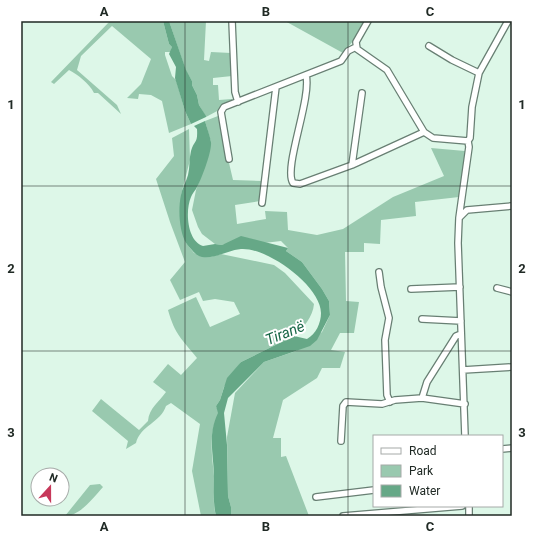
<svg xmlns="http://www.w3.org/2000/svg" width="533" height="537" viewBox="0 0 533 537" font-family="Roboto,sans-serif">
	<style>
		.green { fill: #99c9af }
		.water { fill: #66a887 }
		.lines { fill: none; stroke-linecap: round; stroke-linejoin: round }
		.minor-casing { stroke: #687f73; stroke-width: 8 }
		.minor { stroke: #fff; stroke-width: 5.5 }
		.grid { fill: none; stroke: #202a25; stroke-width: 1; stroke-opacity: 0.55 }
		.labels { text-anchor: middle; stroke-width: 4; stroke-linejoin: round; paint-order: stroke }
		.water-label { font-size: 15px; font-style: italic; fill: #186747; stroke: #fff }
		.neatline { fill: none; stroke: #202a25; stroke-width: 1.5 }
		.grid-label { font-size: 13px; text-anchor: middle; font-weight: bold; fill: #202a25 }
	</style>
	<rect width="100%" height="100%" fill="#ddf7e8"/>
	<!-- green -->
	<path class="green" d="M110,21H163L169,44L172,47L171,52H165V55L172,76L176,80L185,111L191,124L169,133L162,101L151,95L139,94L138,99L127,98L141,84L151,59L112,26L81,56L77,70L117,105L121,114L98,93H94C89,83 78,75 69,70L54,84L51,82Z
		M169,21H206L204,60L209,61L211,52L231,53L232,76L213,78V85H218L219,100L232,99V103L206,117L199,105L197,95L192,85V81L186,71Z
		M285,21H362L364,22L353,41L343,53Z
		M218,116L233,180L262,181L260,201L235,205L237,224L266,219L265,211L287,212L288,230L317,235L343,229L393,197L444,176L431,148L465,151L459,197L415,202L416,216L381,220L380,244L364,243V252H345L346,301L359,302L354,333H340L331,350L345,352L340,368H322L317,378L283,400L273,438H281V457L286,456L309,516H231V507L228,496L227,437L235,393L264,362L296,351L322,332L330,315L329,301L322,289L302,262L286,251L288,248L281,241L264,243L247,238L222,245L215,244L202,234L198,227L192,210L196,190L207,160L211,142L205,121Z
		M189,129L190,160L181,195L186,243L194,253L210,257L221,254L274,265L285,273L314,304C313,317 303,328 294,336L241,362L224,387L220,400L216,406L219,413C208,433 212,455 214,476C215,490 212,502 216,516H201L192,471L200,424L171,403L166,406C161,422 140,426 136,443L126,449L128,441L92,411L101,399L139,430L148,421C149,408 159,402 166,392L153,382L168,364L181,375L197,358C182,339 175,335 168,310L196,297L210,327L240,314L234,302L215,299L203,301L199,292L180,300L170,280L185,262L170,222L156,179L174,156L172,138Z
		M100,484L103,487C93,498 80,516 65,516L90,485Z"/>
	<!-- water -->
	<path class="water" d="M163,21H169L186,70L192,81V85L197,95L199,105L206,116V117L191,124L185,111L175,78L176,67L169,54L172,47L169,44Z
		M205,121C207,128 210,136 211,142C212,152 201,180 196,189C194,192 192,194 191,197C185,211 187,241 203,246L215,244L222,245L241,236L288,248L286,251L302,262L322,289L329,301L330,315L317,340L310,346L264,362L228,398L224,413L227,445L228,496L231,507V516H216C213,503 214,492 214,479C214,454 207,436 218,413L216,406L220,400L227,378L241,362L294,336L307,339C316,334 321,323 321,313C321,286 267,247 241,249C228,250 216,259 202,257C196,256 190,248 186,243C179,231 178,209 181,195C182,189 186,182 188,175C190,167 189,159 191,151C194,140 198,144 197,129L194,126Z"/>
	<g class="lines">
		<defs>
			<path id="minor" d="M232,21L235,92L238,102
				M368,21L356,42L357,49L387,70L424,132L433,138L468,141
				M429,46L452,60L479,73
				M306,75C312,98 283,168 293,183L300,184L352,165L424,132
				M229,159L221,112L224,107L341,61L348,51L356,47
				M352,165L362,93
				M262,203L276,87
				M460,217L467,210L512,206
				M379,272L381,287L389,318L385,340L387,395L390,402
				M497,288L512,292
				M411,289L460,287
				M422,319L461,321
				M463,370L512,367
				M422,398L427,382L456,336L461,334
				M465,436L458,243L459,218L469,147L468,141L470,138L472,107L479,73L508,21
				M341,441L343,406L346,402L382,404L395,400L422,398L465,404
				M502,449L512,448
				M316,497L374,490
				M469,506V516
				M343,516L462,506"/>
		</defs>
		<!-- minor casing -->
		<use href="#minor" class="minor-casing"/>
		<!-- minor -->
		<use href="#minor" class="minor"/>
	</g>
	<!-- grid -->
	<path class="grid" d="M185,21V516M348,21V516M21,186H512M21,351H512"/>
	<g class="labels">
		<!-- water labels -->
		<g class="water-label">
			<text transform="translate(285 333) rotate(-22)" y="5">Tiranë</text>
		</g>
	</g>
	<!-- border -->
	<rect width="533" height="537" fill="none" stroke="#ffffff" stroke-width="44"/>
	<!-- legend -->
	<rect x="373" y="435" width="130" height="72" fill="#ffffff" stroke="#a6aaa8"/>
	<rect x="381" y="448" width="20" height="6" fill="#ffffff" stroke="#a6aaa8"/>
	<text x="409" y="455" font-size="12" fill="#202a25">Road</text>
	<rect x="381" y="465" width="20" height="12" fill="#99c9af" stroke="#a6aaa8"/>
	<text x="409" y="475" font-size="12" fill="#202a25">Park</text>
	<rect x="381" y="485" width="20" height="12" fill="#66a887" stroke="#a6aaa8"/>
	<text x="409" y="495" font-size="12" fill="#202a25">Water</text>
	<!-- north arrow -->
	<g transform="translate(50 487) rotate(21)"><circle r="19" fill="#ffffff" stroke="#a6aaa8"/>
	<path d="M0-3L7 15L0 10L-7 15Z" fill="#c7385a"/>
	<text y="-6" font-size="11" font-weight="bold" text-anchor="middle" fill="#202a25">N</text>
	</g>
	<rect x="22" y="22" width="489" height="493" class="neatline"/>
	<g class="grid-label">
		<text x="104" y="16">A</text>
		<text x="266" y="16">B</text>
		<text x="430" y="16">C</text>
		<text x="11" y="109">1</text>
		<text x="522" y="109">1</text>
		<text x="11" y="273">2</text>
		<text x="522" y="273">2</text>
		<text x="11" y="437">3</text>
		<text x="522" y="437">3</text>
		<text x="104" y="531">A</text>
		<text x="266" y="531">B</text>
		<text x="430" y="531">C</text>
	</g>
</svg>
